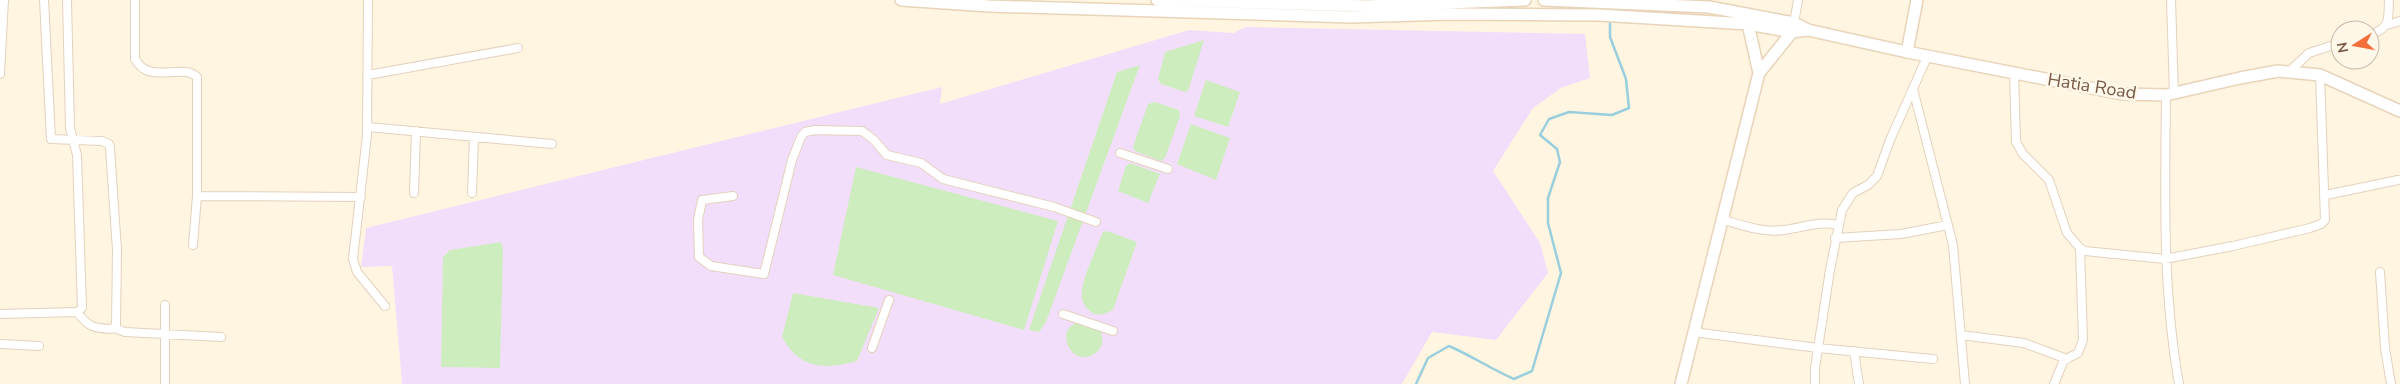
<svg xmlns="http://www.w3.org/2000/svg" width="2400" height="384" viewBox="0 0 2400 384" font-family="'Nunito Sans',sans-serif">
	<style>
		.education { fill: #f2defb }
		.green { fill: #ceedbe }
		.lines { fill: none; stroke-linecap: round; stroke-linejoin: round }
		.stream { stroke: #99cedd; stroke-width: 2.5 }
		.street-casing { stroke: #e4d1bc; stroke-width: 10 }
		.secondary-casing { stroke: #e9d3b9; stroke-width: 14 }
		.street { stroke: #fff; stroke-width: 8 }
		.secondary { stroke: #fff; stroke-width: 11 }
		.labels { text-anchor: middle; stroke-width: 5; stroke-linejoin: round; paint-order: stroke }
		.street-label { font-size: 18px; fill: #785a45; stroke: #fff8e9 }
	</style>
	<rect width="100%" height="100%" fill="#fff5e1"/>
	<!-- education -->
	<path class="education" d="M1246,27L1585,34L1590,78L1561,88L1533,108L1493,171L1540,243L1548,273L1496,340L1432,332L1402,384H402L392,266L361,267L366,228L942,87L940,104L1189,30L1233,33Z"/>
	<!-- green -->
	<path class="green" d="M1204,40L1188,91L1185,92L1161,84L1158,79L1165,52Z
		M1140,65L1046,322L1039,332L1029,330L1117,72Z
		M1206,80L1240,92L1228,127L1194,116Z
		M1155,102L1179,110L1180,116L1165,158L1161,161L1135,151L1133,147L1148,104Z
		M1191,124L1230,138L1216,180L1177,164Z
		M1130,163L1160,174L1148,203L1118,191L1126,166Z
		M856,167L1058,221L1024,330L833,275Z
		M1107,231L1137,242L1113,310C1105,314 1098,317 1091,312C1087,309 1083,304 1082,299C1079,283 1097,248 1103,232Z
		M501,242L503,248L500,368L441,367L443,257L450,250Z
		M793,293L879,308L857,361C825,370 799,369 782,337Z
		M1080,322L1100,330C1103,338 1104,346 1097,352C1073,372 1051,328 1080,322Z"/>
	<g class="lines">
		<!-- stream -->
		<path class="stream" d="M1416,384L1428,358L1449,346C1472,356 1491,369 1514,379L1532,371L1561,273L1548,223V198L1560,162L1557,149L1540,135L1549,119L1569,112L1612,115L1629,108L1626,79L1610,37V19"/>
		<defs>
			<path id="street" d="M44,0L51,139L102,141L109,144L110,148L117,250L116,326L111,329C92,328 89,327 77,312
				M135,0V59C150,86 180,62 197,77V196L193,245
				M368,0L367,135L353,259L357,272L385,306
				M2171,0L2174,94
				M1794,23L1798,0
				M2387,25L2400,21
				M2370,35C2391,27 2388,21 2389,0
				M2290,71L2309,53L2340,43
				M2014,72L2016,142L2023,154L2049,180L2067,233L2080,248L2085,251L2165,259L2233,246L2310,228L2321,224L2325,220L2320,75
				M0,74L4,0
				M368,75L518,48
				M1913,89L1953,245L1965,384
				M2166,95C2165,192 2162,288 2179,384
				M368,127L552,144
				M1120,153L1168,169
				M414,193L416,131
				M472,193L474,137
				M2326,195L2398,180
				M197,196L361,197
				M733,196L702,200L698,220L699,257L711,266L764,274L792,160L801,137L805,132L815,130L862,131L873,139L887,155L921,163L943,179L1054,207L1096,222
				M1721,219C1741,225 1763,233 1783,230C1802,228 1819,220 1838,225
				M1835,238L1901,234L1948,225
				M2380,272L2385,348L2391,384
				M0,314L77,312L82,308L77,155L70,128L67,0
				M1063,314L1113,331
				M114,328L125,332L221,337
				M1693,332L1818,348L1933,359
				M1961,335L2024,343L2067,359
				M0,344L39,346
				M872,348L889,300
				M1854,351L1859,384
				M165,384V305
				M1815,384V368L1830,270L1842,210L1853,193L1868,185L1877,176L1890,140L1928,55
				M2054,384L2064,360L2078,353L2083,340L2080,248"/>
			<path id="secondary" d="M901,0L989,6L1351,17L1449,14L1599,15L1748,24L1792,32L1808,30
				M1157,0L1366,6L1525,0
				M1544,0L1709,7L1794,23L1808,30L1907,52L2122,94L2166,95L2240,78L2278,71L2320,75L2400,111
				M1749,18L1748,24L1759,73
				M1907,52L1917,0
				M1681,384L1759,73L1792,32L1793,27"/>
		</defs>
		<!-- street casing -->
		<use href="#street" class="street-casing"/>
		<!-- secondary casing -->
		<use href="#secondary" class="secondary-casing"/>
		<!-- street -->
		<use href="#street" class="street"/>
		<!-- secondary -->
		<use href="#secondary" class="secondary"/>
	</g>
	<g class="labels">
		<!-- street labels -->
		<g class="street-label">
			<text transform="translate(2092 86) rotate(9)" y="6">Hatia Road</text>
		</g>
	</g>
	<!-- north arrow -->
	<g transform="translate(2355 45) rotate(259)"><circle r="24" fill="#fff8e9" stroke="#c9b9a7"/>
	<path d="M0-4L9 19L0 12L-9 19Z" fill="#f56e39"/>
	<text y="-8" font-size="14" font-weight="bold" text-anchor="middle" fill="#785a45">N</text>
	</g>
</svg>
